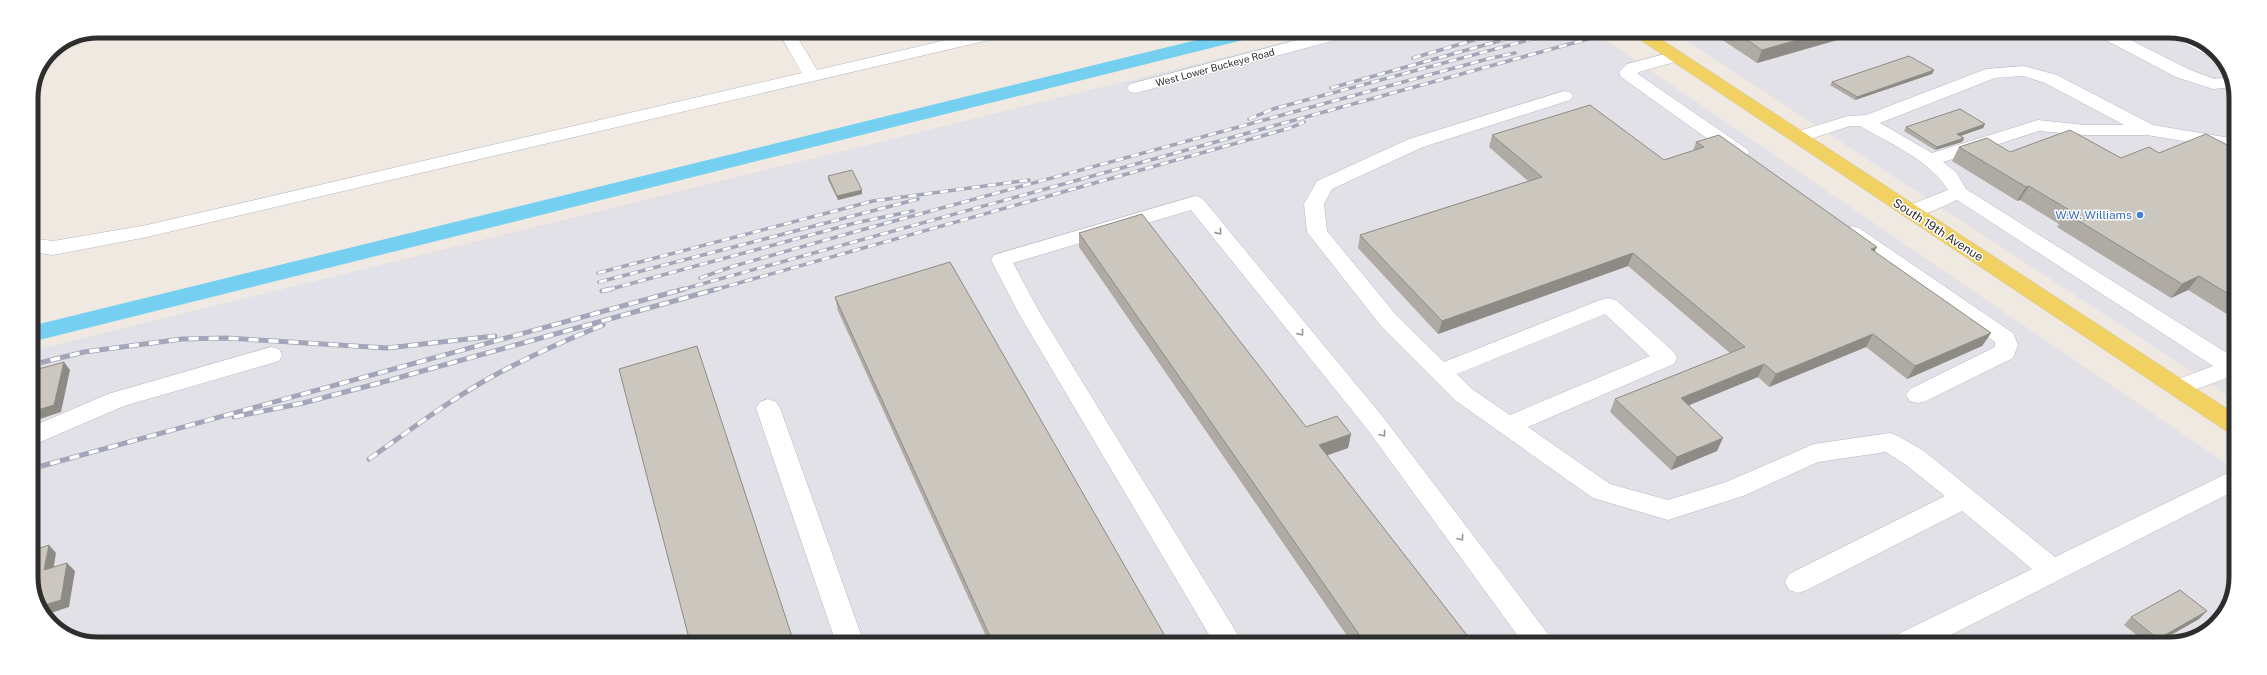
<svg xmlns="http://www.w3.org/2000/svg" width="2267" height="675" viewBox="0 0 2267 675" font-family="'Public Sans',sans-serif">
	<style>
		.industrial { fill: #e3e1e8 }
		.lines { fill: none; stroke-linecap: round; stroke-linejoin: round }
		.canal { fill: #75cff0; fill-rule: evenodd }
		.minor-casing { stroke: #b4b7c1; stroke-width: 1 }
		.major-casing { stroke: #c9c9c9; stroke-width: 1 }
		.minor { fill: #fff; fill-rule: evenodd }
		.major { fill: #f2d163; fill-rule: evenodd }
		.rail-far1-casing { stroke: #a3a6b8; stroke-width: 3.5 }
		.rail-casing { stroke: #a3a6b8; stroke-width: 5 }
		.rail-far1 { stroke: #fff; stroke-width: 2.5; stroke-dasharray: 8; stroke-linecap: butt }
		.rail { stroke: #fff; stroke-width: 3.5; stroke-dasharray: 10; stroke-linecap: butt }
		.wall { fill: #afaba4 }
		.shaded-wall { fill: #8e8b86 }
		.building { fill: #cbc7bf; stroke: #8e8b86 }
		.oneway { stroke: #969696 }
		.shop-dot { fill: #3f7fe0; stroke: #fff; stroke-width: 1.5 }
		.labels { text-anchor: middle; stroke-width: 3; stroke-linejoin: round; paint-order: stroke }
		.far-street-label { font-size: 10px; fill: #2e2e2e; stroke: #fff }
		.shop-label { font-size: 12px; fill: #366cbe; stroke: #fff; text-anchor: end }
		.street-label { font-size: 12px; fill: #2e2e2e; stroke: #fff }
		.rim { fill: none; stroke: #2e2e2e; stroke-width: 5 }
	</style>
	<rect width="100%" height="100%" fill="#efe9e1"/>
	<!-- industrial -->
	<path class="industrial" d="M2186,33L2220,54L2236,93L2235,400L1676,34Z
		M1317,34H1597L2234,469V594L2210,630L2169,644L81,642L47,621L31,582V351Z"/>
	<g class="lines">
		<!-- canal -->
		<path class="canal" d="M1221,34H1254L1251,38L31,342V326Z"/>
		<defs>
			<path id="minor" d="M2096,33H2117L2188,69L2214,79L2229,77L2233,87L2213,89L2176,77L2098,36Z
				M2168,33H2186L2220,54L2222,60L2214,59L2170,36Z
				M1320,34H1349L1347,37L1136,93L1130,92L1127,88L1130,84Z
				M780,35H796L817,70L968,35H997L995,38L989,40L147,237L53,255L31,252V238L53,241L147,225L802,73Z
				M1676,51L1682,52L1684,56L1682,60L1639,72L1638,74L1747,149L1749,153L1747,157L1740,159L1733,157L1621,77L1619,72L1627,64Z
				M2024,66L2057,75L2153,125L2236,139V150L2147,135H2085L2039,131L1943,162L1956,172L1966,189L2235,358V375L2178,396L2170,394L2167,388L2170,382L2213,366L1957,200C1942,206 1920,220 1904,215L1901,211L1904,207L1948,190C1930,160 1889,143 1860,126H1850L1798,143L1792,141L1789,137L1792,133L1848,116L1866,115L1986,69ZM2023,76L2045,83L2124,125H2085L2038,120L1932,153L1880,123L1995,78Z
				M1564,91L1570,92L1573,96L1570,100L1423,147L1332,189L1324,204L1327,231L1397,316L1444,362L1600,300L1608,298L1616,300L1674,352L1677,358L1674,364L1528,427L1610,484L1668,500L1726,482L1814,444L1890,433L1898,436L1924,451L2055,557L2234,470V491L1933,644H1892L1896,635L2032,569L1962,511L1807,590L1798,593L1789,590L1785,582L1789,574L1945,496L1906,465L1886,452L1818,462L1743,496L1668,520L1593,498L1456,401L1381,326L1307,232L1304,204L1317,181L1409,139ZM1605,314L1650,356L1510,415L1472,389L1457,374Z
				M1195,196L1202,198L1383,417L1549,635L1553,643H1523L1367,429L1191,210L1013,263L1040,313L1243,643H1214L1019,314L991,260L994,255Z
				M1852,226L1859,228L2013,333L2018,345L2013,358L1926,401L1918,403L1910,401L1906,395L1910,389L1995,347V342L1845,236L1842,232L1845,228Z
				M271,347L279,349L282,355L279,361L124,406L31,446V427L108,394Z
				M768,399L776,402L780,408L864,643H836L756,408L760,402Z"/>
			<path id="major" d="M1634,34H1653L2235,414L2234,434L2226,431L1636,37Z"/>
		</defs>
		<!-- minor casing -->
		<use href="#minor" class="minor-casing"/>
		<!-- major casing -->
		<use href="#major" class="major-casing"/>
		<!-- minor -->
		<use href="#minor" class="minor"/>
		<!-- major -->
		<use href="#major" class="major"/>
		<defs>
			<path id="rail-far1" d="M1413,58L1495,34
				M1487,59L1515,53
				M1331,88L1524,34
				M1249,119L1273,109L1551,34
				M598,273L873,201L1029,180
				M700,278L734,266L854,232L1491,58
				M599,282L918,199
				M607,290L855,223L913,211
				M680,290L1606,34
				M714,290L1290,128L1304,122"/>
			<path id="rail" d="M602,291L611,289
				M31,365L84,352L182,339L226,338L387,348L495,336
				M234,417L303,403L383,382L717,289
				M369,459C410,430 451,399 495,375C530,356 566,340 603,325
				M31,469L684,289"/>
		</defs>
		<!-- rail-far1 casing -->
		<use href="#rail-far1" class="rail-far1-casing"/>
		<!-- rail casing -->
		<use href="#rail" class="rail-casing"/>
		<!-- rail-far1 -->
		<use href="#rail-far1" class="rail-far1"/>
		<!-- rail -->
		<use href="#rail" class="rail"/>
	</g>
	<!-- wall -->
	<path class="wall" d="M1724,34H1858L1757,63L1721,39Z
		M1932,74L1855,100L1830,85L1832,82Z
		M1985,124L1983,128L1960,136L1964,138L1962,142L1935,150L1904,131L1906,127Z
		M1492,135L1664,160L1693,151L1696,142L1874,252L1991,333L1982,346L1907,379L1866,347L1769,387L1758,377L1689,405L1717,451L1671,470L1610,412L1615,399L1730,353L1628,266L1438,334L1358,248L1360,235L1528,181L1489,147Z
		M2236,145L2235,314L2230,316L2188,290L2171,298L2057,227L2059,224L2020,200L2017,201L1952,161L1959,147L2010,152L2121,158L2159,153L2231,147Z
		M828,176L862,190V194L838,200L828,180Z
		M1079,233L1306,427L1351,434L1348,448L1327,455L1473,643H1352L1079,247Z
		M835,297L1169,643H989L838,311Z
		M2131,617L2199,619L2155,644H2148L2124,625Z"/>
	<!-- shaded-wall -->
	<path class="shaded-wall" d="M1818,34H1858L1757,63L1762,50Z
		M1934,70L1932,74L1855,100L1857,97Z
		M1985,124L1983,128L1955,138L1957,134Z
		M1964,138L1962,142L1935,150L1937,147Z
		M2029,186L2020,200L2017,201L2026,187Z
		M862,190V194L838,200L837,196Z
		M1877,247L1870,260L1871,249Z
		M1633,253L1628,266L1438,334L1442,321Z
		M2199,276L2188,290L2171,298L2182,284Z
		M2235,310V314L2230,316Z
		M1991,333L1982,346L1907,379L1915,366Z
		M1873,334L1866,347L1769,387L1776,374Z
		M64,362L70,370L61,412L31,422V412Z
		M1764,364L1758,377L1675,411L1681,398Z
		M1351,434L1348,448L1317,459L1319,445Z
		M1723,438L1717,451L1671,470L1677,457Z
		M49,545L56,553L52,578L44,570Z
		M67,563L75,571L69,607L45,615L41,606Z
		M2207,611L2199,619L2155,644H2153L2158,639Z"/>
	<!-- building -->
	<path class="building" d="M1738,34H1818L1762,50Z
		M1909,56L1934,70L1857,97L1832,82Z
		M1590,105L1664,160L1704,147L1696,142L1719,135L1877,247L1871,249L1991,333L1915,366L1873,334L1776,374L1764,364L1681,398L1723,438L1677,457L1615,399L1745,347L1633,253L1442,321L1360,235L1542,177L1492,135Z
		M1960,109L1985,124L1957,134L1964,138L1937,147L1906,127Z
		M2070,130L2121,158L2149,147L2159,153L2206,134L2231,147L2236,145L2235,220H2234L2235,221V298L2199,276L2182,284L2066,213L2071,211L2029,186L2026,187L1959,147L1987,138L2010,152Z
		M852,170L862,190L837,196L828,176Z
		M1142,214L1306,427L1337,416L1351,434L1319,445L1473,643H1365L1079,233Z
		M950,262L1169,643H993L835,297Z
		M697,346L794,643L690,642L619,369Z
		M64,362L54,405L31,412V371Z
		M49,545L44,570L67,563L61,600L41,606L31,582V551Z
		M2180,590L2207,611L2158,639L2131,617Z"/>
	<!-- one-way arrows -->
	<defs><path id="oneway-chevron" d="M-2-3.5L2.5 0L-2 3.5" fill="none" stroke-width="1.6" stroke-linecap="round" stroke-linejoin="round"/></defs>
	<g class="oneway">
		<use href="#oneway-chevron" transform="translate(1219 232) rotate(51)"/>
		<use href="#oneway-chevron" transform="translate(1301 333) rotate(51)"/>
		<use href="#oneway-chevron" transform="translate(1383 434) rotate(53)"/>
		<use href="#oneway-chevron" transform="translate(1461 538) rotate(53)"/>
	</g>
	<!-- markers -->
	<circle class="shop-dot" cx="2140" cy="215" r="4"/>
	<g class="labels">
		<!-- far-street labels -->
		<g class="far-street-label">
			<text transform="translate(1215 67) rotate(-15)" y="4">West Lower Buckeye Road</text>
		</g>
		<!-- shop labels -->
		<g class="shop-label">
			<text x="2132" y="219">W.W. Williams</text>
		</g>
		<!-- street labels -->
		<g class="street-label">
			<text transform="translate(1938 230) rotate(33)" y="4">South 19th Avenue</text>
		</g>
	</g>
	<!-- crop -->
	<path d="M0 0H2267V675H0ZM98 38H2169A60 60 0 0 1 2229 98V577A60 60 0 0 1 2169 637H98A60 60 0 0 1 38 577V98A60 60 0 0 1 98 38Z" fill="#fff" fill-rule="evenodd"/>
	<path class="rim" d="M98 38H2169A60 60 0 0 1 2229 98V577A60 60 0 0 1 2169 637H98A60 60 0 0 1 38 577V98A60 60 0 0 1 98 38Z"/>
</svg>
